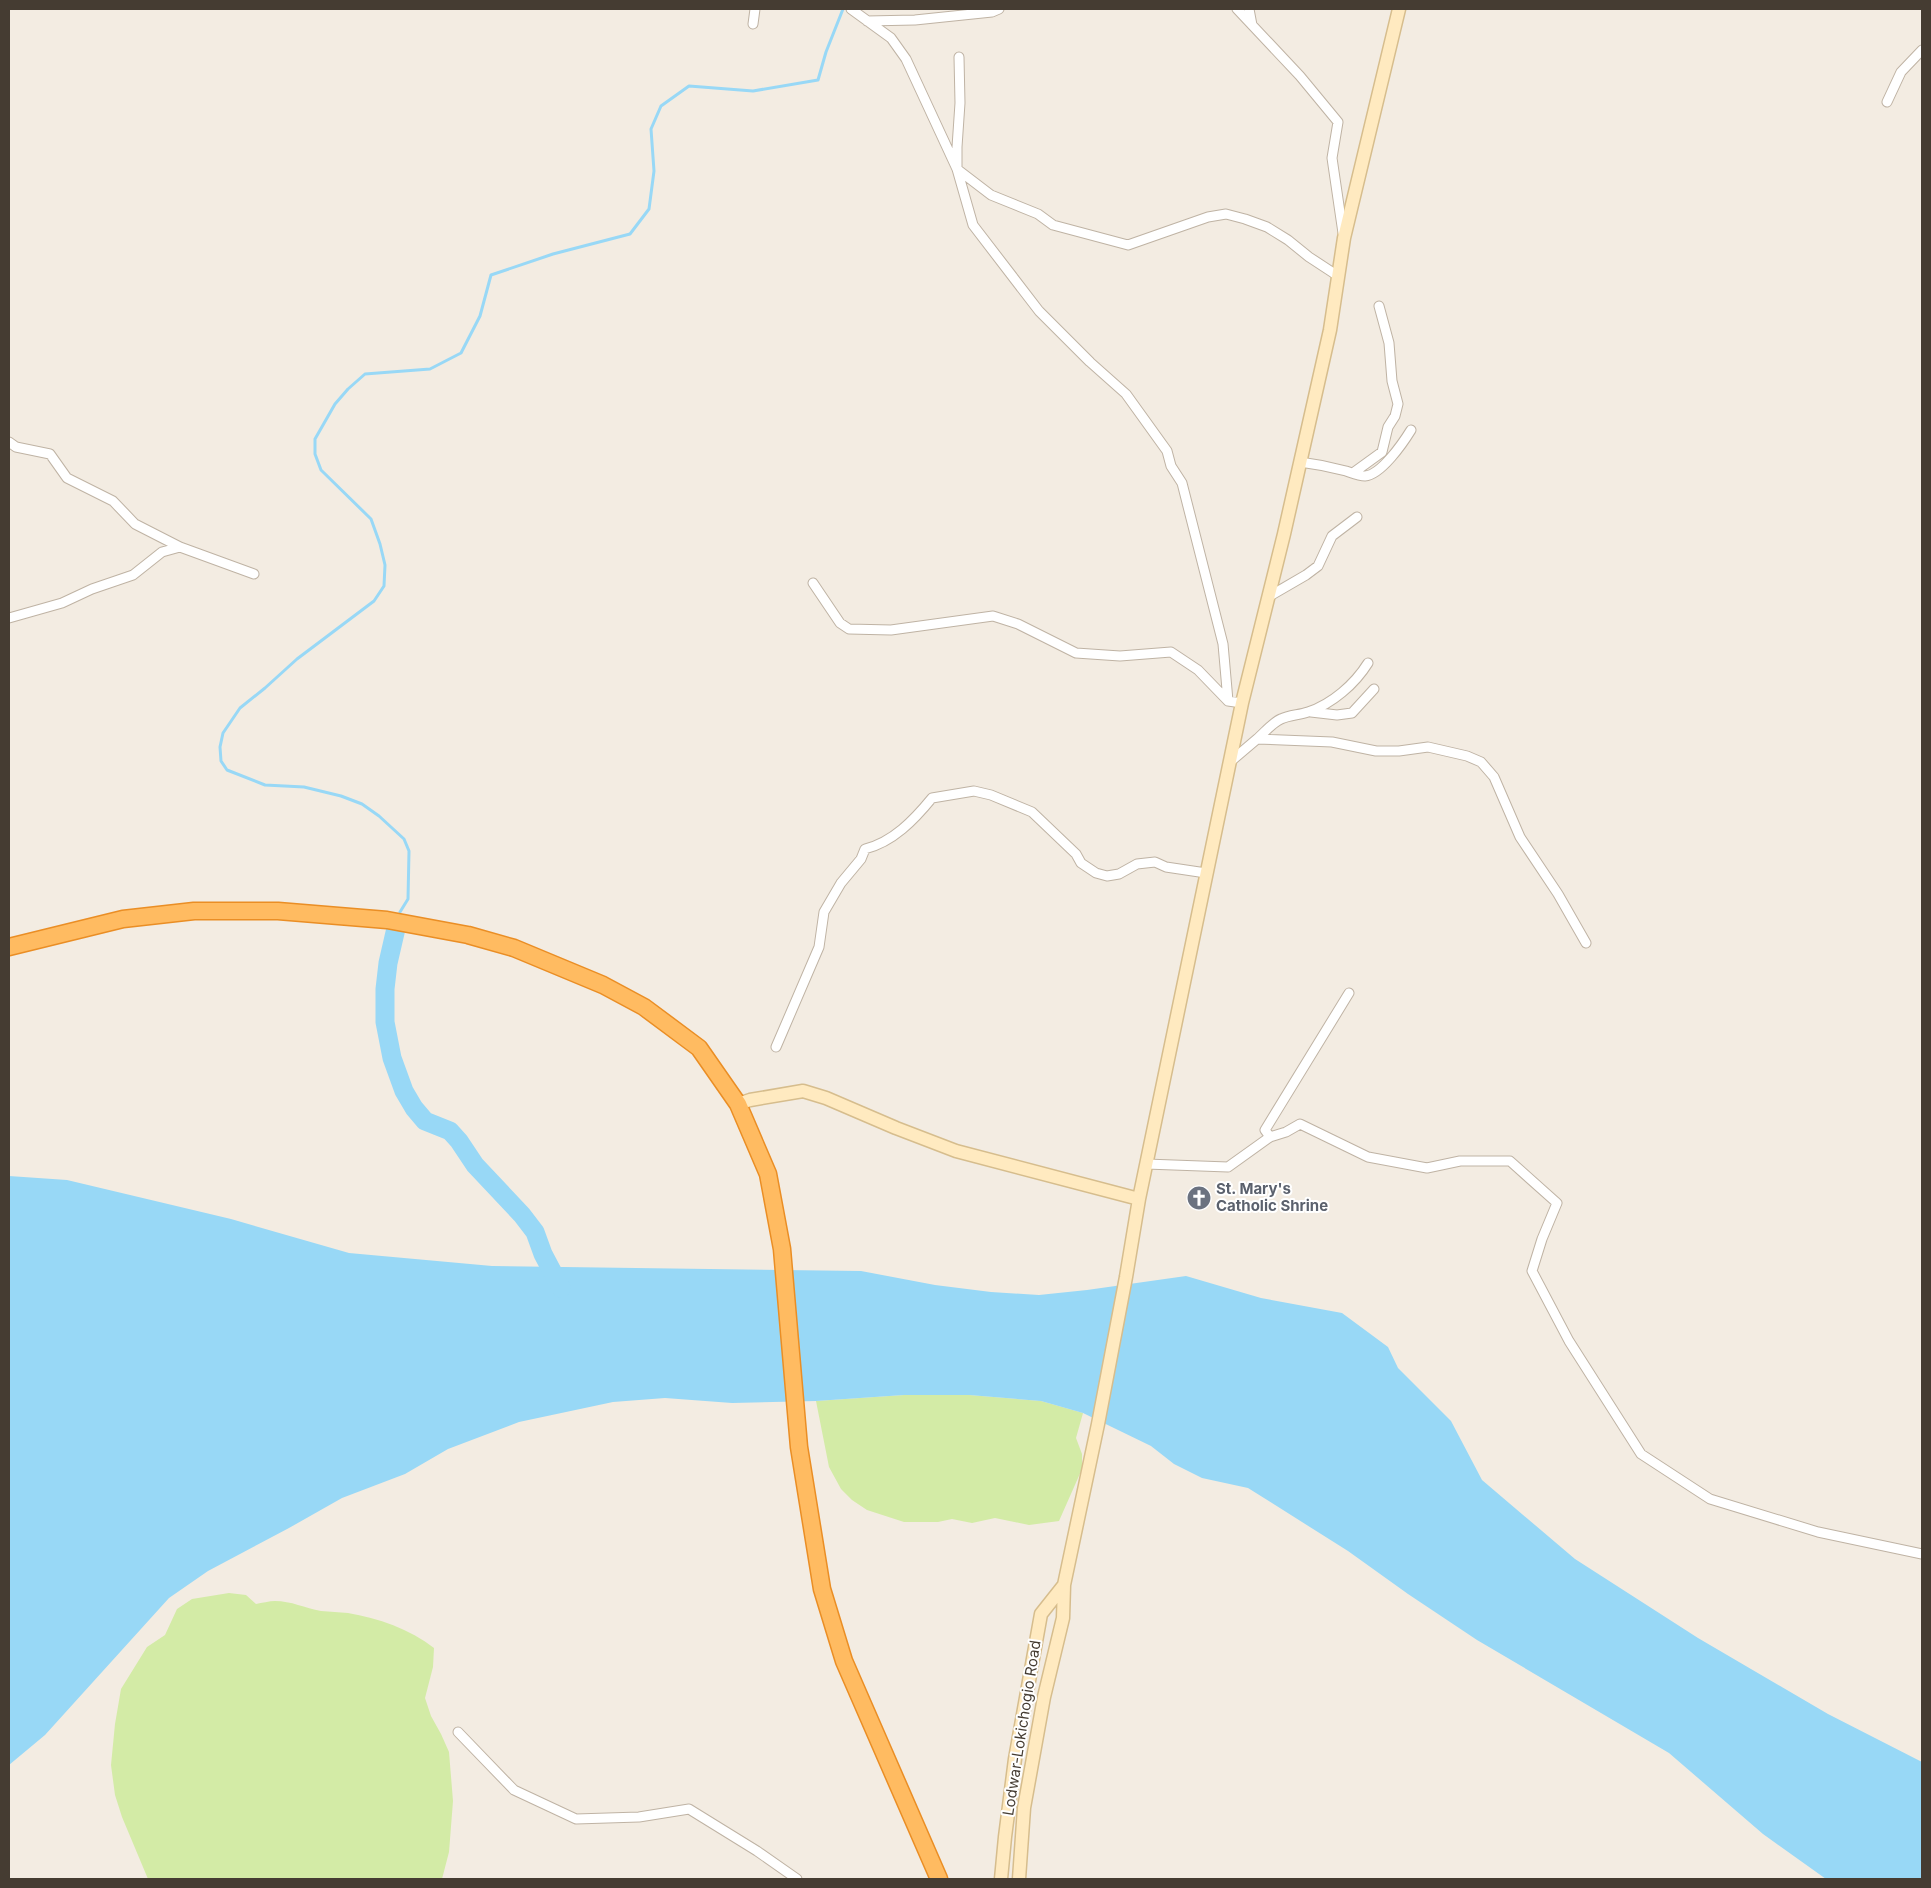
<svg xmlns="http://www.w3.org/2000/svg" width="1931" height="1888" viewBox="0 0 1931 1888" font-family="Inter,sans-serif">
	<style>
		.green { fill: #d3eba6 }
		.water { fill: #98d8f6 }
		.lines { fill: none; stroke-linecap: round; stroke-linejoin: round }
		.stream { stroke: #98d8f6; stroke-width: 3 }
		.river { stroke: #98d8f6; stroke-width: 19 }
		.street-casing { stroke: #bfb3a4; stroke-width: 11 }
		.secondary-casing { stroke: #d6bd8d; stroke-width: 15 }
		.highway-casing { stroke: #ea8e25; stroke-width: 19 }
		.street { stroke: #fff; stroke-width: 9 }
		.secondary { stroke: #ffeac0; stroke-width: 12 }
		.highway { stroke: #ffbb61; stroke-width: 16 }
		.labels { text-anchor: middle; stroke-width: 4; stroke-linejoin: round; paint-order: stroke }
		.worship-label { font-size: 15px; font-weight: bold; fill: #5b616d; stroke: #fff; text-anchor: start }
		.street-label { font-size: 15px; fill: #453c32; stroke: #fff }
	</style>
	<rect width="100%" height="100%" fill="#f3ece2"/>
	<!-- green -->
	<path class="green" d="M904,1395H969L1041,1401L1083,1413L1076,1438L1082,1454V1469L1059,1521L1029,1525L995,1518L972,1523L952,1519L938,1522H904L867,1510L852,1500L841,1489L829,1467L816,1401Z
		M229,1593L246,1595L256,1604C262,1603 269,1601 275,1601C291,1601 305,1608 321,1611C330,1612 339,1612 348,1613C378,1618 410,1629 434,1648L433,1667L425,1698L431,1716L441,1734L449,1752L453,1801L449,1852L442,1879H148L122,1817L115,1795L111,1765L115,1724L121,1689L147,1647L165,1635L177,1609L192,1599Z"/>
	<!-- water -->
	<path class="water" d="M9,1176L67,1180L231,1219L349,1253L492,1266L861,1271L935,1285L991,1292L1039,1295L1087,1290L1186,1276L1261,1298L1342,1313L1388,1347L1398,1368L1451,1421L1482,1480L1575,1559L1698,1638L1828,1714L1922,1762V1879H1826L1763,1834L1669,1753L1477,1640L1408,1594L1348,1551L1248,1488L1202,1478L1174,1464L1151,1446L1083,1413L1041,1401L969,1395H904L816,1401L732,1403L665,1398L613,1402L519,1422L448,1449L405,1474L342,1498L289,1528L208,1571L169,1598L45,1735L9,1765Z"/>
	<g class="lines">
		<!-- stream -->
		<path class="stream" d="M400,912L408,899L409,851L404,839L379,816L362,804L341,796L304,787L265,785L227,770L221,761L220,747L223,733L240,708L265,688L297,659L374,601L384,586L385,565L380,544L371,519L321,470L315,454V439L335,404L348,389L365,374L430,369L461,353L480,316L491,275L553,254L630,234L649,209L654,171L651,129L661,106L689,86L753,91L818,80L826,52L843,9"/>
		<!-- river -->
		<path class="river" d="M397,924L388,963L385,989V1022L392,1058L404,1091L414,1108L425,1121L450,1131L459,1141L475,1165L522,1215L535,1232L543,1254L561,1288"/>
		<defs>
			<path id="street" d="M851,9L891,38L906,59L957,169L973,225L1039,311L1090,362L1126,394L1167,451L1171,466L1182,483L1223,644L1228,701
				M1237,9L1300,76L1338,122L1332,158L1343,233
				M1249,9L1252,25
				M867,21L915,20L992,12L999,9
				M753,24L755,9
				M959,57L960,103L957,147V169L991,195L1038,214L1053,225L1128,245L1208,217L1226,214L1245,219L1267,227L1288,240L1309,257L1338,276
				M1887,102L1901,72L1922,50
				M9,442L16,447L50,454L67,478L113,501L135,524L180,547L254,574
				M1300,462C1316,464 1331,467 1346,471C1352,473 1359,476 1365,476C1381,475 1403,443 1411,430
				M1353,473L1382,452L1388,427L1395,416L1398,404L1392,381L1389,343L1379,306
				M813,583L840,623L849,629L891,630L993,616L1018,624L1076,653L1120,656L1171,652L1198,670L1228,701L1242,703
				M1268,597L1306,575L1318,566L1332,536L1357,517
				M9,618L62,603L92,589L133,575L162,552L180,547
				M1311,712L1337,715L1352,713L1374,689
				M1257,739C1264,733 1273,722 1281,719C1289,715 1299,715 1308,712C1332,704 1355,684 1368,663
				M1230,762L1257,739L1332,742L1376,751H1399L1428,747L1467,756L1481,762L1494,777L1520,837L1558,894L1586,943
				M776,1047L819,947L824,912L841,883L861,859L865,849C893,842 914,820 932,798L974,791L991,795L1032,812L1076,854L1081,863L1096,873L1107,876L1119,874L1137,864L1155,862L1166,867L1206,873
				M1270,1137L1265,1130L1349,993
				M1146,1164L1228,1167L1270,1137L1286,1132L1300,1124L1368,1157L1427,1168L1460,1161H1510L1557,1203L1542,1239L1532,1271L1569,1341L1641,1454L1710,1499L1818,1532L1922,1554
				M458,1732L514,1790L576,1819L639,1817L689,1809L757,1851L797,1879"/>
			<path id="secondary" d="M738,1104L750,1100L803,1091L826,1098L896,1128L956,1151L1139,1199
				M1001,1879L1005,1837L1015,1759L1041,1614L1064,1585
				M1019,1879L1024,1808L1044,1697L1063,1618L1064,1585L1098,1424L1126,1277L1139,1199L1242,703L1284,534L1330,330L1344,238L1399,9"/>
			<path id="highway" d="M9,947L123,919L194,911H278L387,920L468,935L514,948L603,985L644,1007L699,1048L738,1104L768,1174L782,1249L799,1447L822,1589L844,1661L939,1879"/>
		</defs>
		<!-- street casing -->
		<use href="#street" class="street-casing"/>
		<!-- secondary casing -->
		<use href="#secondary" class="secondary-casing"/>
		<!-- highway casing -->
		<use href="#highway" class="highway-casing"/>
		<!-- street -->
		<use href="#street" class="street"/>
		<!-- secondary -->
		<use href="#secondary" class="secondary"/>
		<!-- highway -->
		<use href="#highway" class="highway"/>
	</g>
	<!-- icons -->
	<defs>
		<symbol id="church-disc" viewBox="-11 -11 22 22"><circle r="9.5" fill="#6b7280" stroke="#fff"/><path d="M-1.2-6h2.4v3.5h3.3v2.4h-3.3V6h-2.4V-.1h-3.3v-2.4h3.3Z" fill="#fff"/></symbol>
	</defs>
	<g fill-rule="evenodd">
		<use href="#church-disc" x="1185" y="1184" width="28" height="28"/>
	</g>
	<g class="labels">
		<!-- worship labels -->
		<g class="worship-label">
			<text x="1216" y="1194">St. Mary's<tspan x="1216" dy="17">Catholic Shrine</tspan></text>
		</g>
		<!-- street labels -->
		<g class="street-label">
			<text transform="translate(1022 1728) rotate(-81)" y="5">Lodwar-Lokichogio Road</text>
		</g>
	</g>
	<!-- border -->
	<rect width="1931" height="1888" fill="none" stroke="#453c32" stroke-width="20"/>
</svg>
